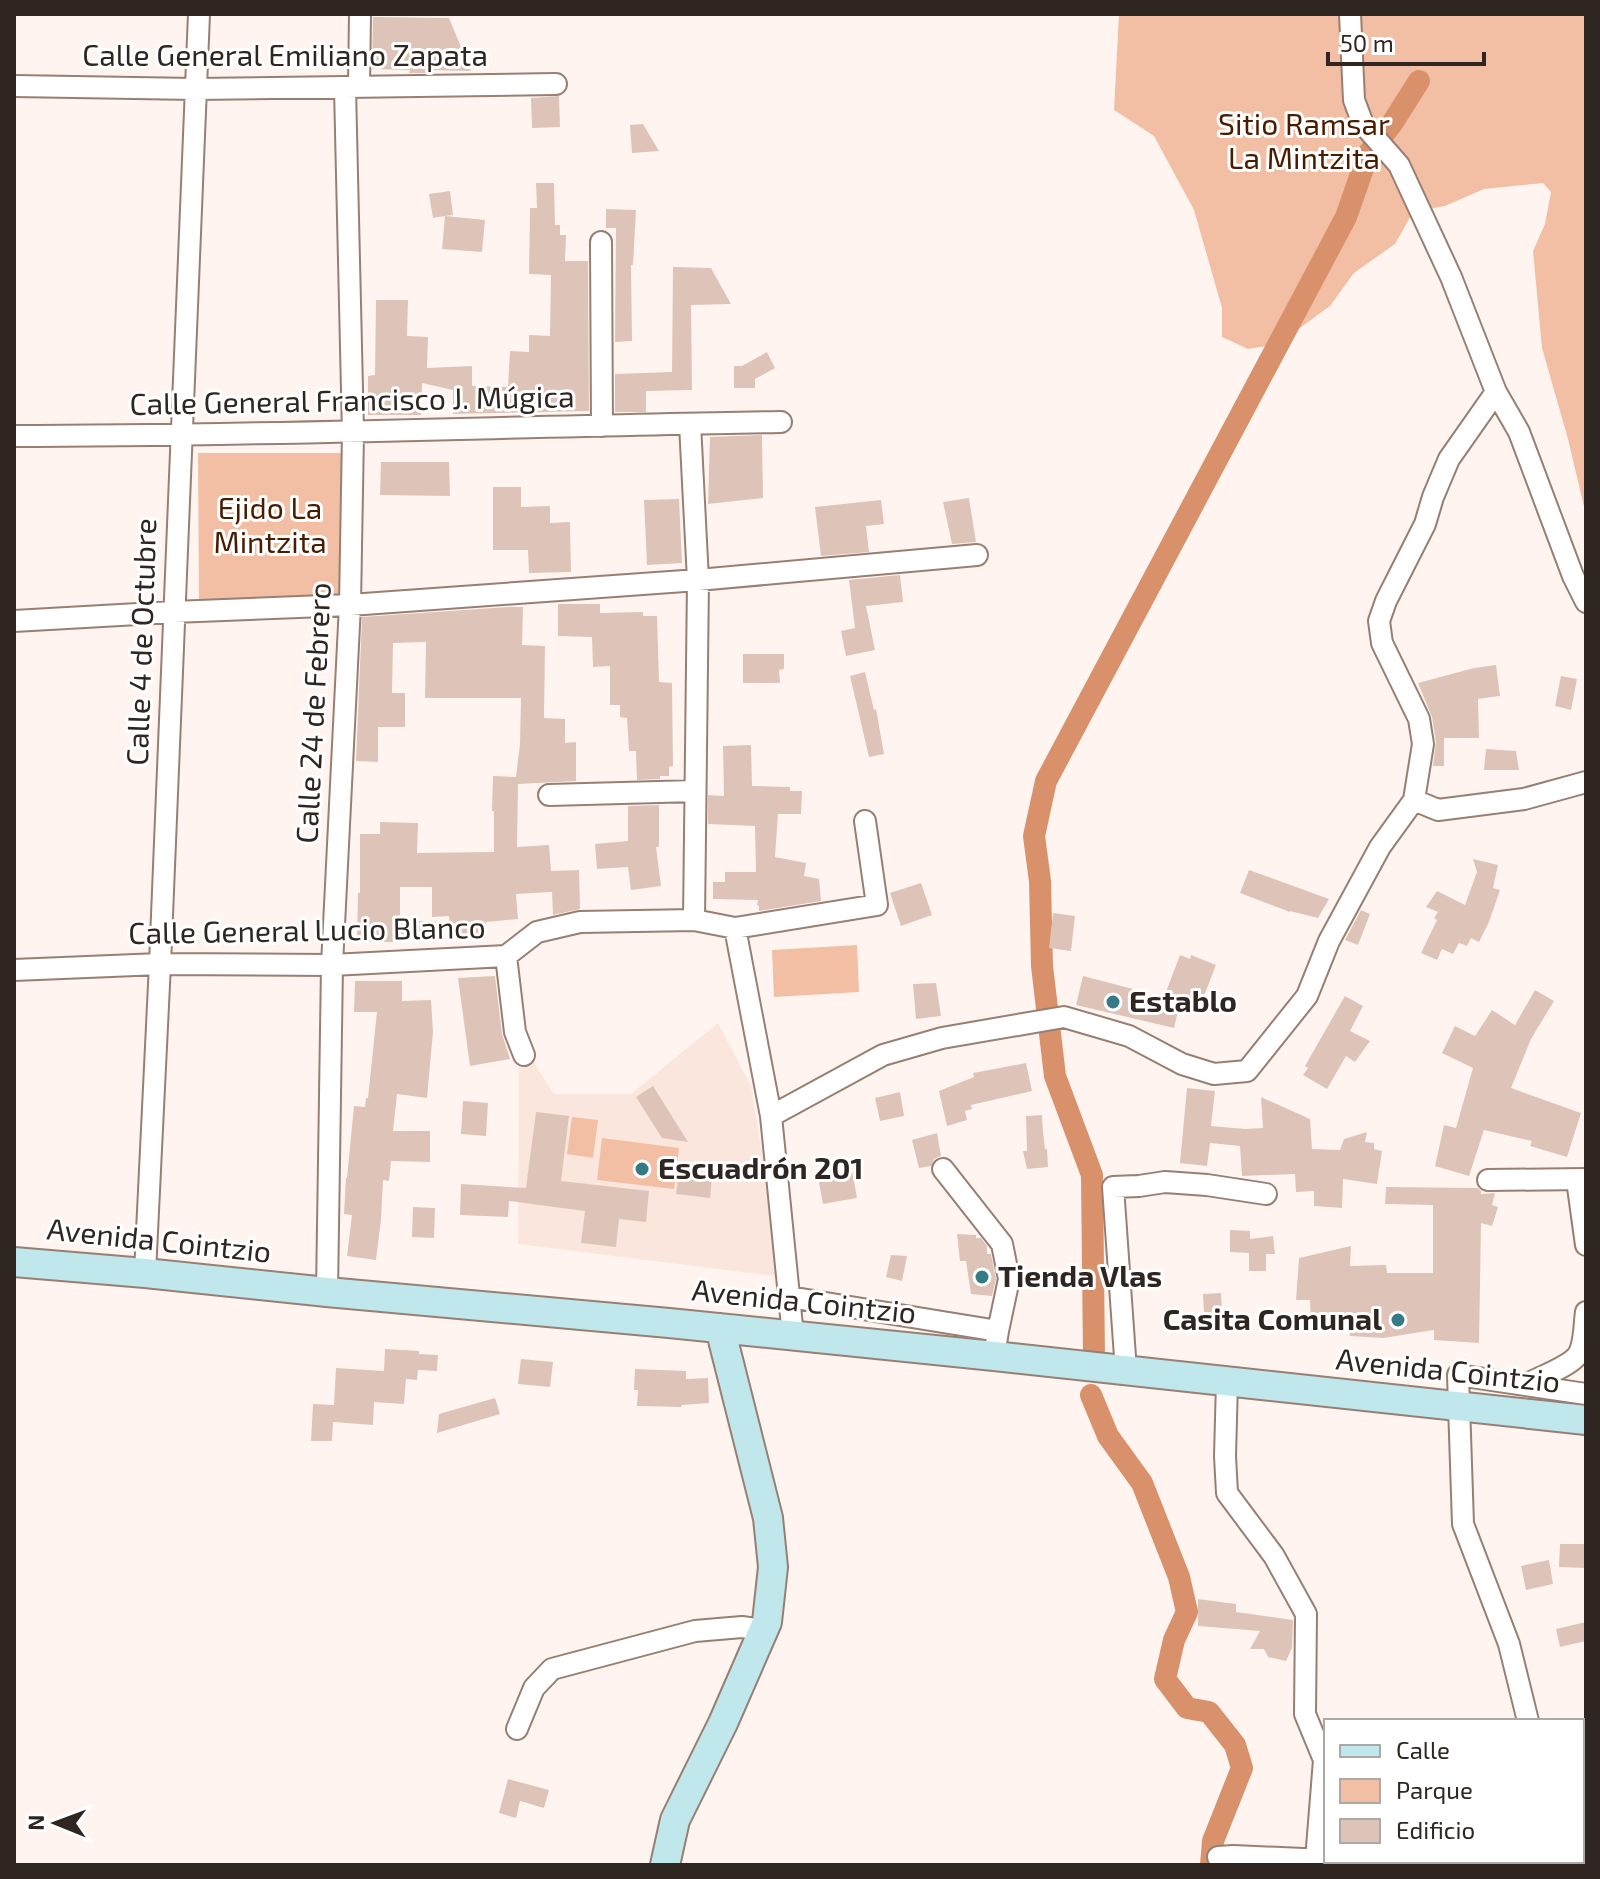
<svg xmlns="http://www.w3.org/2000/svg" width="1600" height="1879" viewBox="0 0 1600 1879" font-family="'Exo 2',sans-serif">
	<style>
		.built { fill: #fae6dc }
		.green { fill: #f3bfa4 }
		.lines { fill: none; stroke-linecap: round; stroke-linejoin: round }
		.canal { stroke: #d9916b; stroke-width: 22 }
		.building { fill: #dec4b8 }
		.street-casing { stroke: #977f73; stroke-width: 24 }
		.secondary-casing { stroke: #977f73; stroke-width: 32 }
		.street { stroke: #fff; stroke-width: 20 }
		.secondary { stroke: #bfe7ec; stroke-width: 28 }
		.poi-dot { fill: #347b85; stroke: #fff; stroke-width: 3 }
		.labels { text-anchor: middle; stroke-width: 6; stroke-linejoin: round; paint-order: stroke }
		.street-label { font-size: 30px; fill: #2f2521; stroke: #fff }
		.park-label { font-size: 30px; fill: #491c00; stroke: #fff }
		.poi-label { font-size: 30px; font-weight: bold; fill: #2f2521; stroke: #fff; text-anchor: start }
	</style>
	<rect width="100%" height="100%" fill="#fff4ef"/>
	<!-- built -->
	<path class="built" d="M718,1023L751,1086L782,1277L518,1244L519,1055H529L554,1094H631Z"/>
	<!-- green -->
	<path class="green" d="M1119,14H1586V515L1568,439L1542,348L1533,251L1545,224L1551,192L1543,183L1484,189L1445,206L1413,212L1395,244L1354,273L1330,306L1278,344L1248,349L1222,337V308L1194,210L1154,136L1114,110Z
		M198,453H341L342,600H199Z
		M857,945L859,992L774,997L772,950Z
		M572,1117L598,1120L593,1158L567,1154Z
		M602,1138L679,1148L674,1189L597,1180Z"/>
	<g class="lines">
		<!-- canal -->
		<path class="canal" d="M1094,1359L1092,1175L1055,1076L1042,966L1040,881L1034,836L1046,781L1346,217L1368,154L1391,125L1419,81
			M1091,1395L1108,1436L1142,1483L1179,1577L1187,1612L1174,1640L1165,1679L1187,1708L1209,1712L1235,1745L1242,1768L1213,1841L1211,1865"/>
	</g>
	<!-- building -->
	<path class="building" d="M373,17L449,18L471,71L429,70V73H409L410,70L372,69Z
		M559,96L560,127L532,128L531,98Z
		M643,124L659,151L632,153L630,125Z
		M536,183H554L555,225H560V235H566L565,261H588L589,411L453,414V390L422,383L421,415H368V376L375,375L376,300H408L407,336L428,337L427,368L472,366V386L508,387L510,351L529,352V335L550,336L551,275L529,274L530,208H537Z
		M450,191L453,215L445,216L485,220L482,252L442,249L445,216L433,218L429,194Z
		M606,209L636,210L633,265H631L632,341L615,342L616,228H606Z
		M673,267L711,268L731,304L691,305L692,390L646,391V412H615V374L672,372Z
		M767,352L775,368L755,379V388H734V366H742Z
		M762,435L763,498L708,504L710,437Z
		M381,462H449L450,496L380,495Z
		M493,487H521V507L550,506V523L570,522L571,572L529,573L528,550H493Z
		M969,498L976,542L952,544L943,502Z
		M679,499L682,563L647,565L644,500Z
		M881,500L884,524L866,526L869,552L821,556L815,507Z
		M900,575L903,602L866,606L875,650L846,656L841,631L855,628L849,580Z
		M558,604H600V613L643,612V616H657L659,682L672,683L673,766L669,767V776H660V779L637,780L636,751H629L627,718L620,717V705H610V666L593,667L592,637L558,636Z
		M508,607H523L522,645L545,646L544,718L565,719V743L576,742V781L518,784L517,847L549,845L551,871L579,870L580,909L553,915L552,892L516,894L518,919L486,922V938L452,939L449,916L432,917V887H400V920L438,922V938L398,937V942H357L358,893H360V834H380V822L418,823L417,853L494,852V811H492L493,776L516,777L520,744L521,698H425L426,642L393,643L392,693H405V727H378V762L356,761L362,617Z
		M743,654H784V669L779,670L780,683H743Z
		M1496,665L1500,696L1478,699L1479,738H1444V766H1433L1436,742L1432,717L1418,683L1474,668Z
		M865,672L874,710L876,709L884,754L869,757L850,676Z
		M1561,676L1577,679L1571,710L1555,706Z
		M751,745L752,786L790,787V791H802L801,814H778L775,857L806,863L804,876L819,879L821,901L759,911V906L757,905L758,900L713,899V882H725V872H756L755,826L708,824V795L724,796L723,746Z
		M1486,749L1516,751L1519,770H1484Z
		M659,805V847H656L661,886L631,890L628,867L597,869L595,844L628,841V806Z
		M1473,859L1498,865L1493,888L1500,890L1489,922L1479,942L1471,938L1467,946L1459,943L1453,954L1442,949L1437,960L1421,953L1437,920L1434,918L1438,912L1426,907L1437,891L1465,905L1477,872Z
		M1249,870L1329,899L1318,918L1290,911V912L1240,893Z
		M921,883L932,915L901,926L890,893Z
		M1361,910L1370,914L1358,945L1345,940Z
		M1053,913L1075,916L1071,951L1049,948Z
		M1180,955L1190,959L1191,955L1216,965L1197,1014L1179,1007L1174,1028L1076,1005L1083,976L1133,989L1137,999L1161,1005Z
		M495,976L502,1034L510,1059L470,1066L458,978Z
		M355,981H402V1001L431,1000L433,1032L427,1098L397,1094L393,1131H430V1162L391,1161L389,1181L383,1180L381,1219L376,1260L347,1256L352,1215L344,1214L346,1178H347L354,1106L365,1107L366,1098H368L377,1012H354Z
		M936,983L941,1016L916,1019L913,984Z
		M1535,990L1554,1001L1531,1039L1511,1088L1581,1113L1567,1157L1530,1146L1532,1141L1484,1130L1469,1176L1435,1166L1444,1125L1456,1128L1473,1068L1442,1053L1455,1026L1475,1036L1492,1010L1515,1025Z
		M1345,996L1363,1006L1350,1031L1370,1041L1355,1062L1346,1056L1327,1089L1303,1075L1308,1068L1305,1066Z
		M1026,1063L1032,1091L971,1105L972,1109L965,1111L967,1120L947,1126L939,1091L974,1077L973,1073Z
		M653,1086L688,1142L662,1138L636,1097Z
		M1187,1088L1215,1091L1211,1126L1245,1129L1263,1128L1261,1097L1310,1119L1312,1149L1340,1150L1344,1139L1367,1132L1365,1142L1374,1143V1149L1382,1151L1377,1184L1343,1179L1342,1208L1314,1206V1191L1296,1192L1295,1174L1242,1176L1240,1146L1210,1143L1207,1166L1180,1163Z
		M900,1092L904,1116L880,1121L875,1098Z
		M463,1101L488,1103L486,1136L461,1134Z
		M536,1112L569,1116L561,1181L649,1191L646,1222L619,1219L616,1247L581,1243L585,1211L509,1201L508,1217L460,1215L461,1184L526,1188Z
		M1042,1115L1043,1132L1045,1149H1047L1048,1167L1027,1169L1023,1151H1027L1026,1116Z
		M937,1133L941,1156L934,1159L931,1166L919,1168L912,1140Z
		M852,1170L857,1198L823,1204L818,1177Z
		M679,1171L712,1176L710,1198L676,1194Z
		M1386,1187L1478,1188L1481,1191V1194L1495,1193L1492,1205L1498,1207L1492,1226L1481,1223L1479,1343L1434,1340V1330L1383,1338L1350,1336V1326H1311L1310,1300H1296L1299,1258L1351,1246L1350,1266L1386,1265L1387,1273H1433V1205L1385,1204Z
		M413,1207L435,1208L434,1238L412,1237Z
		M1230,1230L1250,1231V1239L1273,1236L1275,1254H1266V1271H1249V1253L1230,1252Z
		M957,1234L976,1235V1238H981L987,1246V1254H991L996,1279L992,1296L971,1294L966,1261H960Z
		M891,1255L907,1256L902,1281L886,1277Z
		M1221,1293L1222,1313H1204L1203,1294Z
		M385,1349L419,1351V1354L438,1355L437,1371L418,1370L417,1380L406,1379L404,1404L374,1402L373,1425L333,1422L332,1441H311L313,1404L334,1405L336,1368L384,1371Z
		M521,1359L553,1362L550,1387L518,1384Z
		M635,1369L686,1371V1379L708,1378L709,1403L682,1405L681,1407L637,1406L638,1390H634Z
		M495,1398L500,1414L437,1433L439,1414Z
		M1560,1544H1586V1568L1559,1567Z
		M1549,1560L1553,1584L1526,1590L1521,1566Z
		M1198,1599L1236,1604V1612L1293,1620L1292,1648L1286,1661L1268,1657L1264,1649H1250L1260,1631L1198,1626Z
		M1586,1622V1641L1560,1647L1556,1629Z
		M508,1779L549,1790L544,1808L520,1801L516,1818L499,1813Z"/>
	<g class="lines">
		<defs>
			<path id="street" d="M1350,14L1354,100L1363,124L1399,165L1451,277L1496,392L1519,432L1573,576L1586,602
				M14,86L195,89L556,84
				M359,87L360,14
				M601,242L602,426
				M690,424L698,580L694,920
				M14,436C270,436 525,426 781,422
				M14,621L173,612L350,605L698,580L977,555
				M549,795L695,791
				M1414,800L1438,810L1524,799L1586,782
				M735,928L771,1116L793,1336
				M506,956L515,1032L524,1055
				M14,970L160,964L332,965L506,956L537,932L580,922L694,920L735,928L877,905L865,821
				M771,1116L883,1055L942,1038L1064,1017L1129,1036L1182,1064L1214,1074L1247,1071L1307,996L1329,941L1380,847L1414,800L1423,744L1419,719L1382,643L1379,621L1386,601L1425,524L1433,497L1449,459L1496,392
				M943,1169L1002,1244L1009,1279L998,1331
				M1488,1180L1586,1179
				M1577,1180L1586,1245
				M145,1273L160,964L199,14
				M327,1292L332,965L350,605L353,433L345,88
				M789,1297L998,1331L994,1356
				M1126,1371L1113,1187L1139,1186L1165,1182L1207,1185L1266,1194
				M1227,1382L1225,1456L1227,1493L1274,1556L1306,1614L1305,1714L1324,1760L1316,1860
				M1527,1384C1540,1377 1568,1367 1577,1356C1585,1346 1584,1325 1586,1312
				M1528,1721L1509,1644L1463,1524L1458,1375L1586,1394
				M517,1729L534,1688L552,1669L695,1631L742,1627L763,1630
				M1218,1857L1233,1856L1326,1860
				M1582,1858L1585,1865
				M1335,1861L1403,1865
				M1526,1865L1527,1861"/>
			<path id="secondary" d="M14,1262L145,1273L327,1292L669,1323L994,1356L1586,1420
				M665,1865L675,1820L723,1723L767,1622L773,1567L768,1518L720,1328"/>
		</defs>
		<!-- street casing -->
		<use href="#street" class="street-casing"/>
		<!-- secondary casing -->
		<use href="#secondary" class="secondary-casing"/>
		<!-- street -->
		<use href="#street" class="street"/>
		<!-- secondary -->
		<use href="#secondary" class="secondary"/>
	</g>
	<!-- markers -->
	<g class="poi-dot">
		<circle cx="1113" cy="1002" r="8"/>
		<circle cx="642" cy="1169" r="8"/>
		<circle cx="982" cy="1277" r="8"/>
		<circle cx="1398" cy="1320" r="8"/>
	</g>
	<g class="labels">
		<!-- street labels -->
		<g class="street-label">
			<text x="285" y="66">Calle General Emiliano Zapata</text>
			<text transform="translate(352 401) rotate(-1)" y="10">Calle General Francisco J. Múgica</text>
			<text transform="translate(142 642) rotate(-88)" y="10">Calle 4 de Octubre</text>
			<text transform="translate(314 713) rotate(-87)" y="10">Calle 24 de Febrero</text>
			<text transform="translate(307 931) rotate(-1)" y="10">Calle General Lucio Blanco</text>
			<text transform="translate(159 1241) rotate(6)" y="10">Avenida Cointzio</text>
			<text transform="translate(804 1302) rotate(6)" y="10">Avenida Cointzio</text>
			<text transform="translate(1448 1371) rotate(6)" y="10">Avenida Cointzio</text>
		</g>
		<!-- park labels -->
		<g class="park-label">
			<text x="1304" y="135">Sitio Ramsar<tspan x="1304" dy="34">La Mintzita</tspan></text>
			<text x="270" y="519">Ejido La<tspan x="270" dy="34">Mintzita</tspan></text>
		</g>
		<!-- poi labels -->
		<g class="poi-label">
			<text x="1129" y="1012">Establo</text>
			<text x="658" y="1179">Escuadrón 201</text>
			<text x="998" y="1287">Tienda Vlas</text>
			<text x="1382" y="1330" text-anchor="end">Casita Comunal</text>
		</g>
	</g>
	<!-- border -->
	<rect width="1600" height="1879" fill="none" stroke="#2f2521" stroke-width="32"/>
	<!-- legend -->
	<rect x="1324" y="1719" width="260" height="144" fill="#ffffff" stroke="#aca8a6" stroke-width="2"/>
	<rect x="1340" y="1745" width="40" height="12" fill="#bfe7ec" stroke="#aca8a6" stroke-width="2"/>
	<text x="1396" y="1759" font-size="24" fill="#2f2521">Calle</text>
	<rect x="1340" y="1779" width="40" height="24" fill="#f3bfa4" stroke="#aca8a6" stroke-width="2"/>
	<text x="1396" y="1799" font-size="24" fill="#2f2521">Parque</text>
	<rect x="1340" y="1819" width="40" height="24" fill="#dec4b8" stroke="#aca8a6" stroke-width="2"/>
	<text x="1396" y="1839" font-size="24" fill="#2f2521">Edificio</text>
	<!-- north arrow -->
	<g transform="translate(56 1823) rotate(271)" stroke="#ffffff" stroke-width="6" paint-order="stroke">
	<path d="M0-6L14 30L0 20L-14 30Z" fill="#2f2521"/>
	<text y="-12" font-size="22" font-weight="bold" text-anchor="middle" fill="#2f2521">N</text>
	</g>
	<!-- scale -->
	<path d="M1328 52v12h156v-12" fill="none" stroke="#2f2521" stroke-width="4"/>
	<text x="1340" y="52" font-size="24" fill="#2f2521" stroke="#ffffff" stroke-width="6" paint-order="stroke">50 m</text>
</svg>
